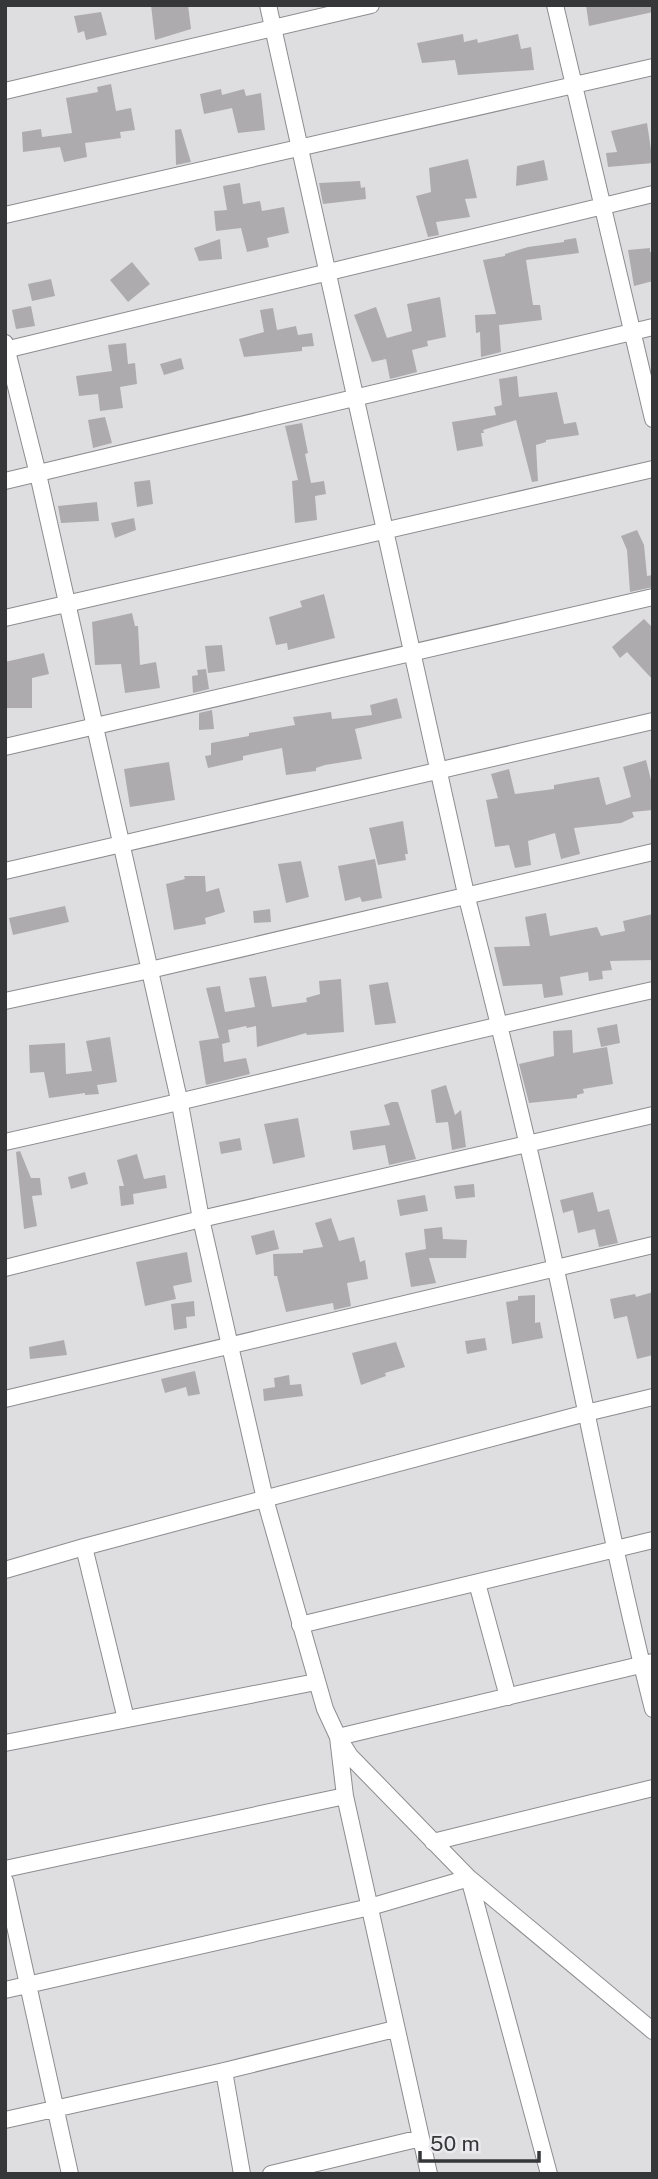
<svg xmlns="http://www.w3.org/2000/svg" width="658" height="2179" viewBox="0 0 658 2179" font-family="'Public Sans',sans-serif">
	<style>
		.building { fill: #adabad }
		.lines { fill: none; stroke-linecap: round; stroke-linejoin: round }
		.street-casing { stroke: #8d8d90; stroke-width: 18 }
		.street { stroke: #fff; stroke-width: 16 }
	</style>
	<rect width="100%" height="100%" fill="#dedee1"/>
	<!-- building -->
	<path class="building" d="M151,5H188L191,29L155,40Z
		M586,5H653V12L589,26Z
		M101,12L107,35L86,40L84,31L78,33L74,16Z
		M463,34L464,42L477,39L478,43L518,34L521,49L531,47L534,70L458,75L455,60L422,63L417,43Z
		M111,84L116,111L131,108L135,130L120,132L121,138L85,143L87,157L64,162L60,147L23,152L22,132L41,129L42,137L72,133L66,98L98,92L97,87Z
		M221,89L222,95L244,89L246,96L261,93L265,130L238,133L232,108L204,114L200,94Z
		M647,123L653,163L608,167L606,153L617,152L611,131Z
		M181,129L191,162L176,165L175,130Z
		M468,159L477,198L465,199L470,217L436,222L439,235L428,237L416,196L431,192L429,168Z
		M544,160L548,180L516,186L517,166Z
		M360,181L361,188L365,187L366,199L323,204L319,183Z
		M240,183L243,204L260,201L262,211L284,207L289,233L267,238L269,247L247,252L241,228L216,231L214,211L227,210L223,186Z
		M576,238L579,253L526,260L533,305H540L542,320L499,325L501,352L481,357L480,332L476,333L475,315L496,314L483,260L505,256V254L528,247L564,242V240Z
		M220,239L222,259L199,261L194,248Z
		M650,248V252H653V281L634,286L628,250Z
		M132,262L150,284L128,302L110,280Z
		M51,279L55,296L32,301L28,284Z
		M440,297L446,337L427,341L428,346L412,350L417,372L390,379L386,359L372,362L354,315L376,307L387,338L412,331L407,304Z
		M31,306L35,326L16,329L12,310Z
		M273,308L277,330L296,326L298,335L312,333L314,346L302,347V351L244,357L239,339L264,332L260,310Z
		M126,343L128,364L135,363L137,384L120,387L123,408L100,411L98,394L79,396L76,376L112,371L108,345Z
		M181,358L184,369L164,375L160,364Z
		M517,376L519,397L557,392L564,424L576,422L579,435L546,440V442L536,445L538,481L532,482L516,420L483,430L484,433H481L483,446L457,451L452,422L496,415L494,407L502,405L499,379Z
		M105,417L112,443L93,448L88,420Z
		M302,423L308,453L305,454L311,483L324,481L326,494L315,496L317,520L295,523L292,481L298,480L285,426Z
		M150,480L153,504L137,507L134,482Z
		M97,502L99,521L61,523L58,506Z
		M134,518L136,530L115,538L111,523Z
		M637,530L644,545L647,576L653,575V587L630,592L627,550L621,536Z
		M324,594L335,638L288,650L287,643L276,645L269,617L302,607L300,601Z
		M132,613L135,626H138L140,665L156,662L160,688L125,693L121,664L95,665L92,622Z
		M644,619L653,628V680L627,652L620,658L612,647Z
		M222,645L225,671L208,673L205,646Z
		M44,653L49,674L32,678V708H5V662Z
		M206,669L209,689L193,693L192,676L198,675L197,670Z
		M397,698L402,718L355,729L362,759L325,765L316,768V771L286,775L282,748L243,756V760L208,768L205,756L211,755V743L249,736V733L295,725L293,717L331,712L332,719L372,715L370,705Z
		M212,710L214,729L199,730V713Z
		M646,760L653,788V810L632,812L634,817L621,823L574,828L580,854L561,859L555,833L528,841L531,865L515,868L509,845L495,847L486,800L498,798L491,774L509,769L515,794L554,789V785L599,777L606,805L631,797L623,767Z
		M169,762L175,800L130,807L124,769Z
		M403,821L408,854H405L406,860L378,865L369,828Z
		M375,859L382,898L362,902L360,897L345,901L338,866Z
		M301,861L309,897L286,903L278,864Z
		M184,876H205L206,892L219,888L225,912L205,918L206,924L174,930L166,884L185,879Z
		M65,906L69,922L13,935L9,918Z
		M270,909L271,922L254,923L253,911Z
		M546,913L550,936L597,927L601,936L625,931L623,921L653,914V960L610,961L612,970L602,971L603,979L589,981L588,972L560,977L563,995L544,998L542,984L503,986L494,947L530,946L525,917Z
		M266,976L272,1007L307,1002L306,998L320,994L319,981L341,979L344,1032L307,1035L306,1033L257,1047L256,1026L247,1028L246,1026L228,1030L230,1042L222,1044L224,1062L246,1058L250,1074L206,1085L199,1041L219,1038L206,988L220,986L225,1012L255,1007L249,978Z
		M388,982L396,1023L375,1025L369,985Z
		M617,1024L620,1043L601,1047L597,1028Z
		M572,1030L573,1053L607,1047L613,1084L583,1089L584,1093L577,1095V1098L529,1103L519,1064L554,1056L553,1031Z
		M110,1037L117,1082L97,1085L99,1094L85,1095V1093L49,1098L44,1072L30,1073L29,1045L65,1043L66,1074L92,1071L86,1041Z
		M446,1085L455,1115L461,1110L466,1147L452,1150L448,1122L436,1123L431,1090Z
		M392,1102H398L416,1159L389,1165L385,1145L353,1150L350,1131L390,1125L384,1105Z
		M298,1118L305,1157L273,1164L264,1124Z
		M240,1138L242,1150L221,1154L219,1142Z
		M20,1151L31,1178H40L42,1195L32,1196L37,1226L24,1229L16,1152Z
		M137,1154L144,1179L165,1175L167,1188L133,1194L134,1204L121,1206L119,1186H124L117,1160Z
		M85,1172L88,1184L71,1189L68,1177Z
		M474,1184L475,1197L456,1199L454,1186Z
		M593,1192L598,1212L609,1209L618,1243L599,1247L595,1229L578,1233L573,1210L563,1213L560,1200Z
		M425,1195L428,1211L400,1216L397,1200Z
		M331,1218L339,1241L354,1237L360,1262L365,1260L368,1279L347,1283L351,1306L334,1310L333,1303L286,1312L277,1276H274L273,1254L303,1253V1250L323,1247L315,1223Z
		M442,1227L443,1239L467,1240L466,1258H429L436,1283L411,1287L405,1253L426,1249L424,1229Z
		M274,1230L279,1249L256,1255L251,1236Z
		M187,1252L192,1282L173,1286L176,1299L145,1306L136,1262Z
		M653,1292V1355L637,1359L627,1316L614,1319L610,1299L635,1294L636,1297Z
		M535,1295V1323L540,1322L543,1338L512,1344L506,1302L518,1300V1296Z
		M194,1301L195,1316L186,1317L187,1328L174,1330L171,1304Z
		M485,1338L487,1350L467,1354L465,1341Z
		M64,1340L67,1355L30,1359L29,1347Z
		M396,1342L405,1367L385,1373L386,1376L361,1385L352,1353Z
		M195,1371L200,1394L188,1396L186,1387L165,1393L161,1379Z
		M289,1375L290,1385L301,1384L303,1396L264,1401L263,1389L275,1387L274,1378Z"/>
	<g class="lines">
		<defs>
			<path id="street" d="M268,5L466,894C498,1019 529,1144 556,1270C588,1416 616,1564 653,1709
				M555,5L653,419
				M5,91L371,5
				M5,215L653,67
				M5,343L38,474L180,1104L201,1219L265,1499L325,1709L338,1737L350,1756L469,1878L653,2031
				M5,350L653,194
				M5,481L653,327
				M5,618L653,469
				M5,747L653,597
				M5,871L653,721
				M5,1001L150,970L653,852
				M5,1142C222,1094 436,1038 653,990
				M5,1268L201,1219L653,1115
				M5,1399L653,1245
				M84,1547L126,1719
				M5,1570L84,1547L586,1413L653,1397
				M477,1583L508,1697
				M300,1625L653,1540
				M5,1743L316,1682
				M433,1842L653,1788
				M5,1869L345,1796
				M5,1881L70,2174
				M5,1990L370,1907L469,1878L549,2174
				M224,2071L242,2174
				M5,2120L224,2071L395,2029
				M271,2174L421,2138
				M429,2174L345,1796L338,1737L653,1662"/>
		</defs>
		<!-- street casing -->
		<use href="#street" class="street-casing"/>
		<!-- street -->
		<use href="#street" class="street"/>
	</g>
	<!-- border -->
	<rect width="658" height="2179" fill="none" stroke="#363738" stroke-width="14"/>
	<!-- scale -->
	<path d="M420 2151v10h119v-10" fill="none" stroke="#363738" stroke-width="3.5"/>
	<text x="430" y="2151" font-size="21" fill="#363738" stroke="#ebebef" stroke-width="5" paint-order="stroke">50 m</text>
</svg>
